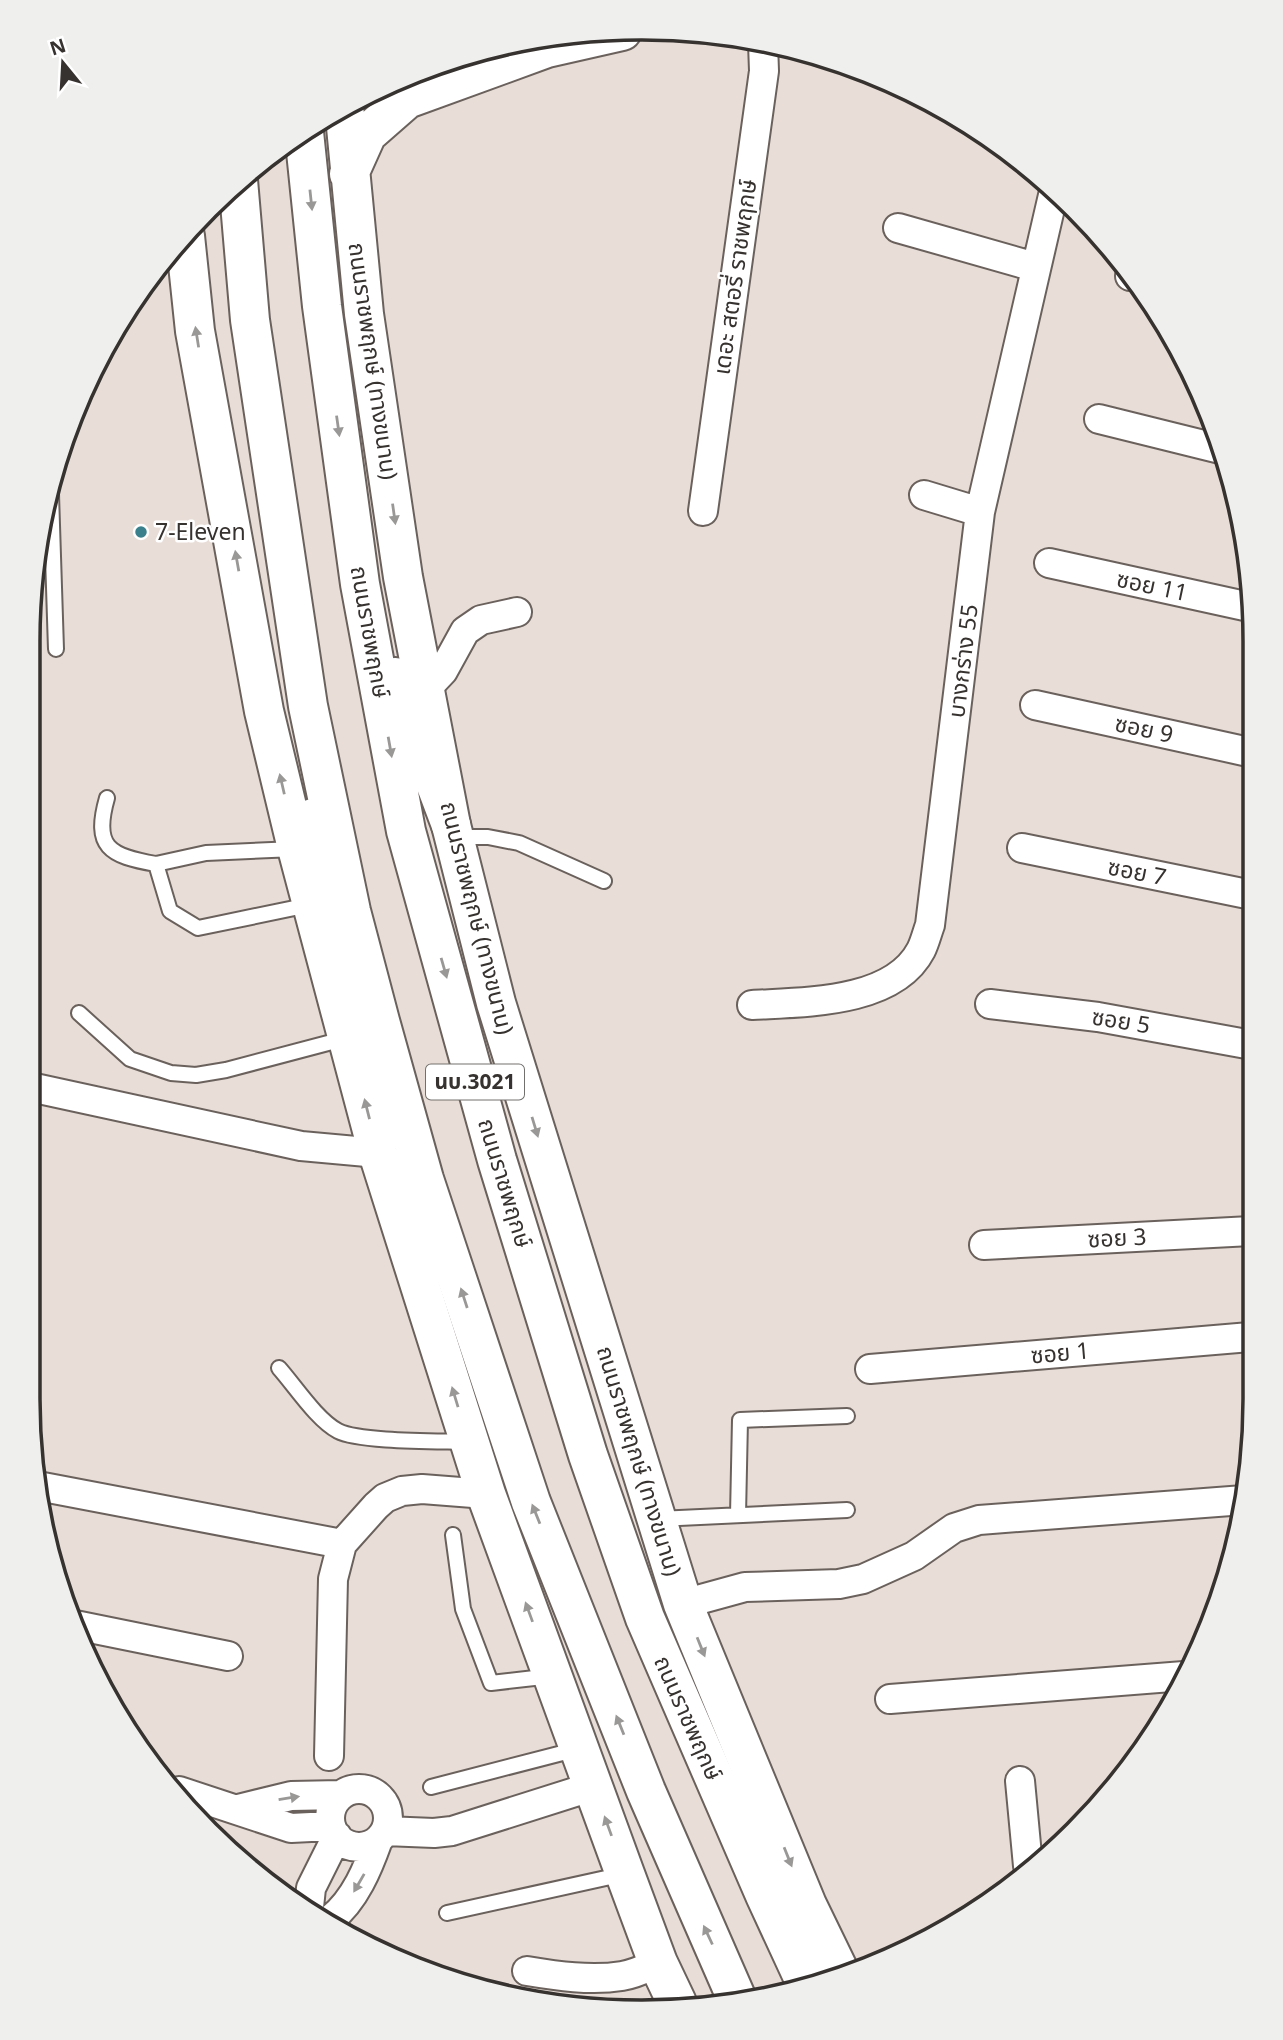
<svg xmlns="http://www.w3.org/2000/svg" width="1283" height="2040" viewBox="0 0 1283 2040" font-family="Georgia,'Noto Sans Thai',serif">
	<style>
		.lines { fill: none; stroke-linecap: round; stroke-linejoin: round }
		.lane-casing { stroke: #6b615c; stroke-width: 18 }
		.street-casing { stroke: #6b615c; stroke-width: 32 }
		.secondary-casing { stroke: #6b615c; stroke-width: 42 }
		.primary-casing { stroke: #6b615c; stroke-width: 42 }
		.lane { stroke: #fff; stroke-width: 14 }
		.street { stroke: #fff; stroke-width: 28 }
		.secondary { stroke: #fff; stroke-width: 38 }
		.primary { stroke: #fff; stroke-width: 38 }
		.oneway { fill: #9a9897 }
		.poi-dot { fill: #3a808c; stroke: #fff; stroke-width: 2.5 }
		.labels { text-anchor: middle; stroke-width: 5; stroke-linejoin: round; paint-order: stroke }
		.shield { fill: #fff; stroke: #72706d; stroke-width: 2 }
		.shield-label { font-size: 21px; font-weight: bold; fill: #36322f }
		.street-label { font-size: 23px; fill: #36322f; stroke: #fff }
		.poi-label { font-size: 23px; fill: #36322f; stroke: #fff; text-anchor: start }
		.rim { fill: none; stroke: #36322f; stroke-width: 3.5 }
	</style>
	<rect width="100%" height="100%" fill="#e8ddd7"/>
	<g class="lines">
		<defs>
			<path id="lane" d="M51,494L56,649
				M107,798C93,847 109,856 156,864
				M457,837H488L519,843L604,881
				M295,849L206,853L156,864L170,911L198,928L309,905
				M79,1013L130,1059L171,1073L196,1075L226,1070L347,1038
				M279,1368C295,1386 317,1420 338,1431C359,1442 439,1441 467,1442
				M738,1515L740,1420L847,1416
				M658,1519L847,1510
				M453,1535L463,1609L491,1683L552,1676
				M431,1787L578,1749
				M447,1913L624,1874"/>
			<path id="street" d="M898,228L1035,267
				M1130,276H1131
				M1099,419L1224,450
				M924,495L980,512
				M703,511L764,71L763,43
				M1049,563L1254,608
				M425,690L443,671L465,631L481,620L517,612
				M1035,705L1253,753
				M1022,848L1252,895
				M990,1004L1098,1017L1252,1045
				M752,1005C803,1002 893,1004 921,950C925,942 927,933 930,925L980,512L1054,191
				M30,1087L301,1146L378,1153
				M984,1245L1251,1231
				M870,1369L1250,1337
				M43,1487L342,1544
				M683,1604L745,1587L839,1584L863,1579L914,1556L954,1528L979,1520L1244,1500
				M75,1625L228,1656
				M890,1699L1184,1676
				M329,1756L333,1579L342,1544L376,1506L385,1498L402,1491L422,1489L486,1494
				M1020,1781L1028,1866
				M330 1818a29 29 0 1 1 58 0a29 29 0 1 1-58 0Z
				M179,1791L291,1828L331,1826
				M238,1809L291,1796L341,1795
				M385,1831L434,1833L452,1831L594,1786
				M309,1907L311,1888L337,1836
				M331,1919C355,1900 368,1868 378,1840
				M527,1971C557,1976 591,1981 622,1976C635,1974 647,1968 658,1963"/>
			<path id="secondary" d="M344,106L364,314L403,577L451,825L496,1003L683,1604L807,1905L840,1973
				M349,174L367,134L407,99L547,48L622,31
				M185,236L195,331L264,711L297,848L378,1153L486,1494L625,1874L658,1963L677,2003"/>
			<path id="primary" d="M304,132L322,306L360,584L406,831L497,1160L588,1455L645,1618L765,1895L808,1988
				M238,180L250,320L308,706L351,911L380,1021L424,1179L531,1502L646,1791L736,1997
				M395,677L451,825
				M313,818L317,921"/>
		</defs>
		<!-- lane casing -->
		<use href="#lane" class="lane-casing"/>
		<!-- street casing -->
		<use href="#street" class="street-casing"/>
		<!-- secondary casing -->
		<use href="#secondary" class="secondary-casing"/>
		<!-- primary casing -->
		<use href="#primary" class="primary-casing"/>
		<!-- lane -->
		<use href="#lane" class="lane"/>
		<!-- street -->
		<use href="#street" class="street"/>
		<!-- secondary -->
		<use href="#secondary" class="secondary"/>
		<!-- primary -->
		<use href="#primary" class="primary"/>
	</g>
	<!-- one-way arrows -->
	<defs><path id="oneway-solid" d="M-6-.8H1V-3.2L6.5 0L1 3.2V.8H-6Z" transform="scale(1.75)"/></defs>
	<g class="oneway">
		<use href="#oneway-solid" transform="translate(311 200) rotate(84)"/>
		<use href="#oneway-solid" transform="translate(197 337) rotate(-99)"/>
		<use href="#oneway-solid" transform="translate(338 426) rotate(82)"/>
		<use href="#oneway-solid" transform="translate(394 514) rotate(82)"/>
		<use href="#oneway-solid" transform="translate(237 561) rotate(-100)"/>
		<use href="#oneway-solid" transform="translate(390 747) rotate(80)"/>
		<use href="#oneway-solid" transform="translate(282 784) rotate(-103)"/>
		<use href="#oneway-solid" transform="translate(444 968) rotate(74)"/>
		<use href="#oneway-solid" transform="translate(367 1109) rotate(-104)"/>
		<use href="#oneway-solid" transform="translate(535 1127) rotate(73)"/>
		<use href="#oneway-solid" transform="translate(464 1298) rotate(-108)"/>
		<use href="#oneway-solid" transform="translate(455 1397) rotate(-107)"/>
		<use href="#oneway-solid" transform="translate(536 1514) rotate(-112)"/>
		<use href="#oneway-solid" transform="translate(529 1612) rotate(-110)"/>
		<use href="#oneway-solid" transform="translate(701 1647) rotate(68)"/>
		<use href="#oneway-solid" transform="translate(620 1725) rotate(-112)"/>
		<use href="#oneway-solid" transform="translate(289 1798) rotate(-9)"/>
		<use href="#oneway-solid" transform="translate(608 1826) rotate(-110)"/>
		<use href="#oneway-solid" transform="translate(788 1857) rotate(68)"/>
		<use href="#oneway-solid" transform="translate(359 1883) rotate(120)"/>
		<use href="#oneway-solid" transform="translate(708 1935) rotate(-115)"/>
	</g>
	<!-- markers -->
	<circle class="poi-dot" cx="141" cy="532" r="7"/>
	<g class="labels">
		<!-- shield labels -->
		<rect class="shield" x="426" y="1064.5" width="98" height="35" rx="5"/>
		<g class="shield-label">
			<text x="475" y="1089">นบ.3021</text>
		</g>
		<!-- street labels -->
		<g class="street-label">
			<text transform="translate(735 277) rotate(-82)" y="8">เดอะ สตอรี่ ราชพฤกษ์</text>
			<text transform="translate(373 361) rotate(82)" y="8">ถนนราชพฤกษ์ (ทางขนาน)</text>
			<text transform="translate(1152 586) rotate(12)" y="8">ซอย 11</text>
			<text transform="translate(370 632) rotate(80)" y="8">ถนนราชพฤกษ์</text>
			<text transform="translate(963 661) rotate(-83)" y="8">บางกร่าง 55</text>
			<text transform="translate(1144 729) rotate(12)" y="8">ซอย 9</text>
			<text transform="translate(1137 872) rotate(11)" y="8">ซอย 7</text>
			<text transform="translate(477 918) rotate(76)" y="8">ถนนราชพฤกษ์ (ทางขนาน)</text>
			<text transform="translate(1121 1021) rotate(9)" y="8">ซอย 5</text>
			<text transform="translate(505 1183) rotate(73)" y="8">ถนนราชพฤกษ์</text>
			<text transform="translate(1117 1238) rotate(-3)" y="8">ซอย 3</text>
			<text transform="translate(1060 1353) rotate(-5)" y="8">ซอย 1</text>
			<text transform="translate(639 1461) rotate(73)" y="8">ถนนราชพฤกษ์ (ทางขนาน)</text>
			<text transform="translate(688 1718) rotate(66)" y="8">ถนนราชพฤกษ์</text>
		</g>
		<!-- poi labels -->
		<g class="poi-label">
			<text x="155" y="540">7-Eleven</text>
		</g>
	</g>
	<!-- crop -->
	<path d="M0 0H1283V2040H0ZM641 40H642A601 601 0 0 1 1243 641V1399A601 601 0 0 1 642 2000H641A601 601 0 0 1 40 1399V641A601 601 0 0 1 641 40Z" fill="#efefee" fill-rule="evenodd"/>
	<path class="rim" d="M641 40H642A601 601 0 0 1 1243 641V1399A601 601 0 0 1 642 2000H641A601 601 0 0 1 40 1399V641A601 601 0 0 1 641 40Z"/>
	<!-- north arrow -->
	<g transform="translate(63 63) rotate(342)" stroke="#ffffff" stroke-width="5" paint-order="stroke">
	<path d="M0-5L12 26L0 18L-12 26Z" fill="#36322f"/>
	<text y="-10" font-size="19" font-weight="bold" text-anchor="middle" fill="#36322f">N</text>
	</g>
</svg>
